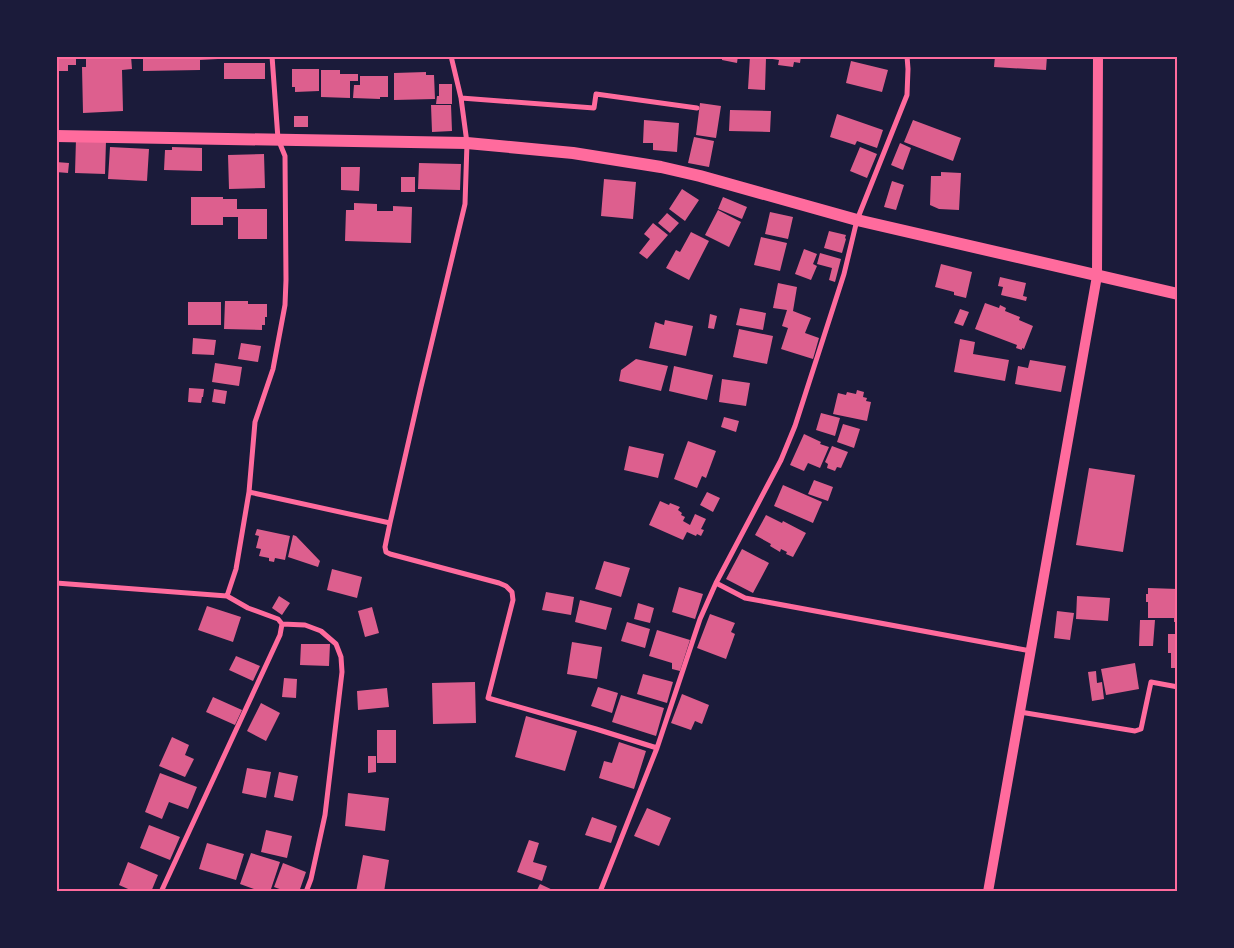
<svg xmlns="http://www.w3.org/2000/svg" width="1234" height="948" viewBox="0 0 1234 948" font-family="Poppins,sans-serif">
	<style>
		.building { fill: #dd5f8e }
		.lines { fill: none; stroke-linecap: round; stroke-linejoin: round }
		.minor { stroke: #ff6b9d; stroke-width: 5 }
		.secondary { stroke: #ff6b9d; stroke-width: 10 }
		.primary { stroke: #ff6b9d; stroke-width: 12 }
		.neatline { fill: none; stroke: #ff6b9d; stroke-width: 2 }
	</style>
	<rect width="100%" height="100%" fill="#1b1b3a"/>
	<!-- building -->
	<path class="building" d="M56,56H76V65H68V71H56Z
		M86,56H131L132,69L122,70L123,111L83,113L82,67H86Z
		M143,56H218V59L200,60V70L143,71Z
		M722,56H738L737,63L722,60Z
		M750,56H801L800,63L794,62L793,67L778,65L779,60L766,58L765,90L748,89Z
		M995,56H1047L1046,70L994,67Z
		M851,61L888,70L882,92L846,83Z
		M224,63H265V79H224Z
		M292,69H319V91L295,92V87H292Z
		M321,70H340V74H358V81H350V98L321,97Z
		M426,72V75H434L435,99L394,100V73Z
		M360,76H388V97H380V99L353,98L354,85H360Z
		M439,84H452V104H436L437,96H439Z
		M700,103L721,106L716,138L696,135Z
		M431,105H451L452,131L432,132Z
		M730,110L771,111L770,132L729,131Z
		M837,114L883,130L877,148L857,141L855,145L830,137Z
		M294,116H308V127H294Z
		M644,120L679,123L677,152L653,150V143H643Z
		M913,120L961,138L953,161L904,142Z
		M694,137L714,141L709,167L688,163Z
		M76,139L106,141L105,174L75,173Z
		M900,143L911,148L903,170L891,165Z
		M110,147L149,149L147,181L108,179Z
		M172,147L202,148V171L164,170L165,150H172Z
		M860,147L877,154L867,178L850,171Z
		M264,154L265,188L229,189L228,155Z
		M56,162L69,163L68,173L56,172Z
		M419,163L461,164L460,190L418,189Z
		M341,167H360L359,191L341,190Z
		M941,172L961,173L959,210L939,209L930,205L931,176H941Z
		M401,177H415V192H401Z
		M604,179L636,182L633,219L601,216Z
		M892,181L904,185L896,210L884,207Z
		M682,189L699,200L685,221L669,209Z
		M191,197H223V199H237V209H267V239H238V217H223V225H191Z
		M723,197L747,207L742,219L718,209Z
		M354,203L377,204V211H393V206L412,207L411,243L345,241L346,210H354Z
		M718,210L741,222L729,247L705,235Z
		M770,212L793,217L788,239L765,234Z
		M667,213L679,223L670,233L658,223Z
		M653,223L668,235L647,259L639,253L650,239L644,234Z
		M829,231L846,235L845,238L846,239L842,253L824,248Z
		M691,232L709,241L689,280L666,268L676,250L680,252Z
		M761,237L787,243L780,271L754,265Z
		M804,249L817,254L813,264L817,266L811,280L795,274Z
		M820,253L841,259L835,282L829,280L832,268L817,264Z
		M941,264L972,272L966,298L954,295V292L935,287Z
		M1000,277L1026,283L1023,296L1027,297L1026,301L1001,295L1003,287L998,286Z
		M778,283L797,287L793,311L811,318L805,333L819,338L813,359L781,349L788,328L782,326L787,310L773,308Z
		M225,301H248V304H267V317H265V325H262V330L224,329Z
		M188,302H221V325H188Z
		M985,303L999,308L1000,305L1006,308L1005,311L1020,317L1019,320L1033,326L1024,349L1022,348V350L1016,348L1017,345L975,329Z
		M740,308L766,313L763,330L736,325Z
		M960,309L969,312L963,326L954,323Z
		M710,314L717,316L714,329L708,328Z
		M665,320L693,326L686,356L649,348L655,322L664,325Z
		M739,329L773,336L767,364L733,357Z
		M193,338L216,340L214,355L192,354Z
		M960,339L975,342L973,354L1009,360L1005,381L954,372Z
		M241,343L261,346L258,362L238,359Z
		M636,359L668,366L661,391L619,381L621,370Z
		M1030,360L1066,366L1061,392L1015,384L1018,366L1028,368Z
		M215,363L242,367L239,386L212,382Z
		M674,366L713,375L707,400L669,391Z
		M722,379L750,383L746,406L719,402Z
		M189,388L204,389L203,397H202L201,403L188,402Z
		M214,389L227,391L225,404L212,402Z
		M857,390L864,392L863,397L867,398L866,401L871,402L867,421L833,414L838,393L846,395L847,392L856,394Z
		M821,413L840,418L835,436L816,430Z
		M724,417L739,421L736,432L721,427Z
		M843,424L860,429L854,448L837,442Z
		M804,434L821,442L820,444L829,447L820,468L808,463L804,471L790,465Z
		M688,441L716,451L706,478L702,476L697,488L674,479Z
		M629,446L664,454L658,478L624,470Z
		M832,446L848,452L841,468L837,467L835,471L827,468L828,464L825,462Z
		M1089,468L1135,475L1123,552L1076,545Z
		M814,480L833,487L828,501L808,494Z
		M783,485L822,502L813,523L774,506Z
		M707,492L720,498L713,512L700,505Z
		M660,501L669,505L670,503L680,507L678,510L682,513L681,515L685,517L683,521L690,525L695,514L706,519L701,529L704,530L701,536L697,534L696,536L687,532L683,540L649,525Z
		M766,515L782,523L783,521L806,533L793,557L786,554L787,552L781,549L780,552L770,546L771,544L755,535Z
		M257,529L290,536L285,560L275,558L274,562L269,561V558L259,556L261,549L256,548L259,536L255,535Z
		M293,535L296,536L320,561L318,567L288,557Z
		M742,549L769,563L753,593L726,579Z
		M604,561L630,568L621,597L595,589Z
		M332,569L362,577L357,598L327,590Z
		M679,587L703,594L695,619L672,612Z
		M1148,588L1178,589V622H1174V618H1148V602H1146V594H1148Z
		M546,592L574,597L571,615L542,610Z
		M279,596L290,603L282,615L272,608Z
		M1077,596L1110,598L1108,621L1076,619Z
		M580,600L612,608L606,630L575,622Z
		M638,603L654,608L650,623L634,619Z
		M207,606L241,617L233,642L198,630Z
		M372,607L379,633L365,637L358,611Z
		M1057,611L1074,613L1070,640L1054,638Z
		M710,614L735,623L731,632L735,634L726,659L697,648Z
		M1140,620H1155L1153,646H1139Z
		M627,622L650,629L645,648L621,641Z
		M657,630L690,640L680,671L672,669V663L649,656Z
		M1168,634H1178V668H1171V653H1168Z
		M572,642L602,647L597,679L567,674Z
		M301,644H330L329,666L300,665Z
		M236,656L260,666L253,681L229,670Z
		M1135,663L1139,689L1106,695L1101,669Z
		M1096,671L1097,683L1102,682L1104,699L1092,701L1088,672Z
		M643,674L673,682L667,703L637,694Z
		M284,678L297,679L296,698L282,697Z
		M475,682L476,723L433,724L432,683Z
		M598,687L618,693L612,713L591,706Z
		M387,688L389,707L358,710L357,691Z
		M682,694L709,705L702,724L695,721L691,730L671,723Z
		M621,695L664,708L656,736L612,722Z
		M213,697L242,710L235,725L206,712Z
		M261,703L280,713L266,741L247,731Z
		M526,716L577,731L565,771L515,757Z
		M377,730H396V763H377Z
		M172,737L189,745L185,755L194,759L185,777L159,766Z
		M619,742L646,751L634,789L599,778L604,761L612,763Z
		M368,756H376V772L368,773Z
		M247,768L271,772L266,798L242,793Z
		M279,772L298,776L293,801L274,797Z
		M160,773L197,787L188,809L169,802L162,819L145,812Z
		M348,793L389,798L385,831L345,826Z
		M647,808L671,818L659,846L634,836Z
		M592,817L617,826L611,843L585,835Z
		M149,825L180,837L170,860L140,848Z
		M266,830L292,836L287,858L261,852Z
		M529,840L539,843L533,862L547,866L542,881L517,872Z
		M207,843L244,854L236,880L199,869Z
		M251,853L280,862L270,892H262L240,884Z
		M363,855L389,860L384,892H356Z
		M128,862L158,875L151,892H135L119,885Z
		M283,863L306,872L299,892H288L274,887Z
		M540,884L557,892H536Z"/>
	<g class="lines">
		<!-- minor -->
		<path class="minor" d="M451,56L461,98L467,143L465,204L421,387L390,523L385,547L386,552L390,554L499,583L506,586L512,592L513,600L488,698L596,729L657,748
			M461,98L594,108L596,94L697,108
			M249,492L390,523
			M56,583L227,596L248,608L278,619L282,624L280,635L161,892
			M716,583L745,598L1031,651
			M227,596L236,569L249,492L255,422L273,369L285,305L286,280L285,156L278,139L272,56
			M282,624L305,625L321,631L336,644L341,657L342,672L325,815L311,879L306,892
			M1020,712L1135,731L1141,729L1151,682L1178,687
			M600,892L657,748L700,619L716,583L781,460L795,426L844,274L857,220L907,95L908,69L907,56"/>
		<!-- secondary -->
		<path class="secondary" d="M988,892L1097,276L1098,56"/>
		<!-- primary -->
		<path class="primary" d="M56,136L467,143L573,153L661,167L700,176L857,220L1178,294"/>
	</g>
	<!-- border -->
	<rect width="1234" height="948" fill="none" stroke="#1b1b3a" stroke-width="115"/>
	<rect x="58" y="58" width="1118" height="832" class="neatline"/>
</svg>
